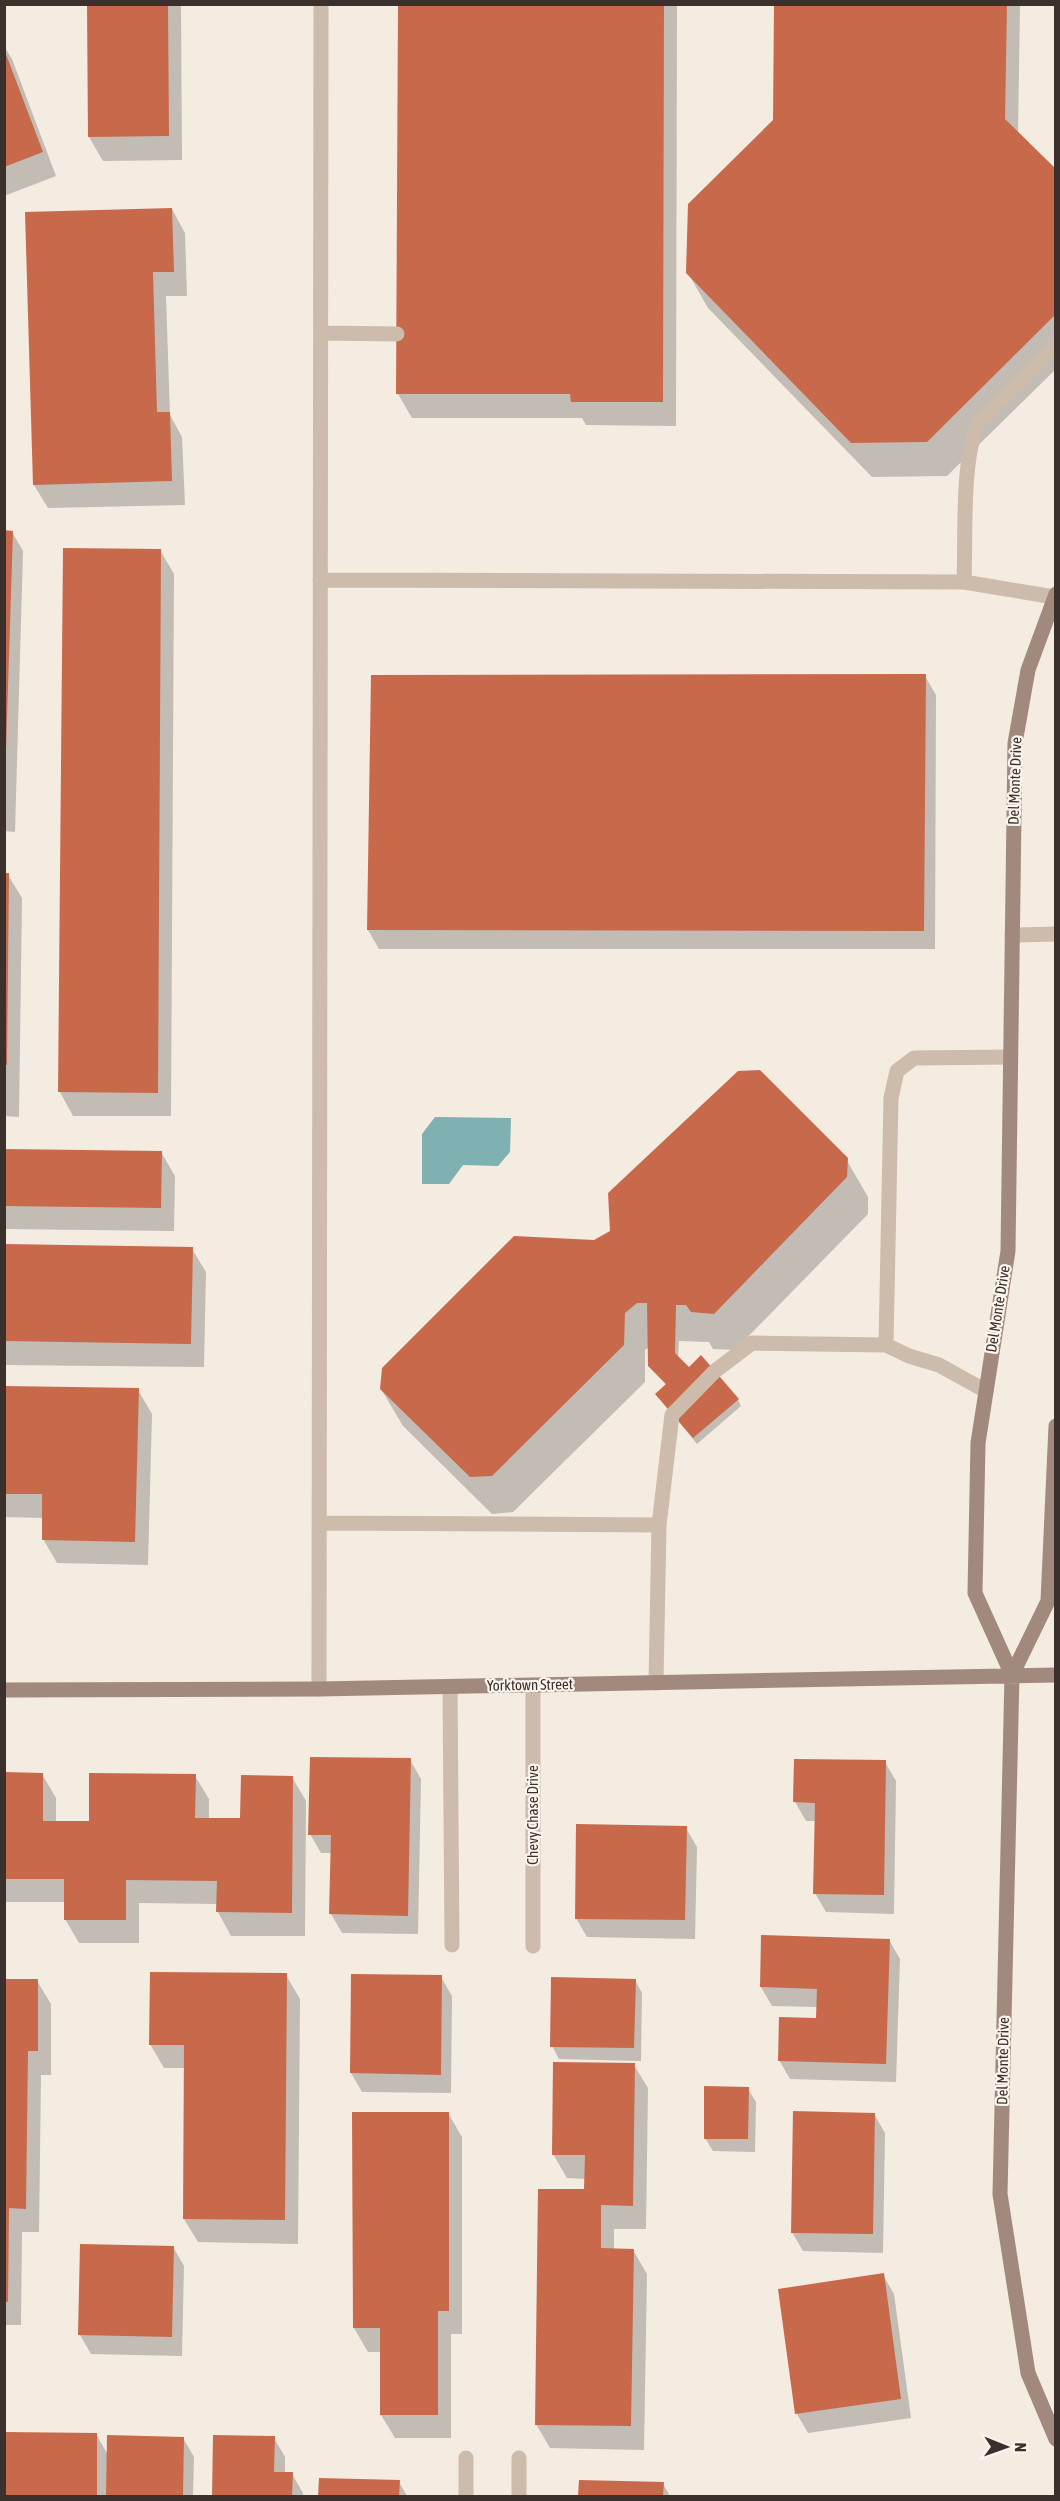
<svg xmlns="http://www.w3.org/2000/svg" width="1060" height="2501" viewBox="0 0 1060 2501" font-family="'Asap Condensed',sans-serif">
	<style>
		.water { fill: #7fb0b2 }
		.shadow { fill: #0003 }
		.building { fill: #c8694b }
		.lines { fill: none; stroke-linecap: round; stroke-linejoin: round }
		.lane { stroke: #cdbbac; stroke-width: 15 }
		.street { stroke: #cdbbac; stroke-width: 15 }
		.secondary { stroke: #a18a7d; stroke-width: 15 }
		.labels { text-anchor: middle; stroke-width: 4.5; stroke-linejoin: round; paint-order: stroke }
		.street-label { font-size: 15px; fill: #3b302b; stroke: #fbf5ee }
	</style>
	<rect width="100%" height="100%" fill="#f4ebe1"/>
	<!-- water -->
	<path class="water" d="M435,1117L511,1118L510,1152L498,1166L463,1165L449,1184H422V1134Z"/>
	<!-- shadow -->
	<path class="shadow" d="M88,4H181L182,160L103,161L89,137Z
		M399,4H677L676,426L586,425L582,418H412L398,394Z
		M776,4H1020L1018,134L1056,172V369L947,476L872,477L708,308L688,273L775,121Z
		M4,46L12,59L56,176L4,196Z
		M172,209L185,233L187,296H166L170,415L182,437L185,505L48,508L34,485Z
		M4,532H12L23,551L15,832L4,831Z
		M160,550L174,574L171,1116H73L60,1092Z
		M925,676L936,695L935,949H379L368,930Z
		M4,875H8L22,898L19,1117L4,1116Z
		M4,1150L161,1152L175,1176L174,1231L4,1229Z
		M846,1159L868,1197V1214L735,1350L713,1349L709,1342L679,1341L678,1358L689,1369L738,1400L741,1406L697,1444L657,1395L667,1386L649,1365V1347L645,1350V1382L513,1512L492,1514L403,1426L381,1389L594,1241Z
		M4,1246L192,1249L206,1272L204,1367L4,1365Z
		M4,1387L138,1390L152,1414L148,1565L57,1563L43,1539L44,1518L4,1517Z
		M410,1760L421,1779L418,1934L342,1933L331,1914L332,1853H321L310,1834Z
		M885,1762L896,1781L894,1914L826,1912L815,1893L816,1821H806L795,1802Z
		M4,1774H42L56,1798V1822H90L195,1776L209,1799V1820H242L292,1777L306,1801L305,1936H231L218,1912V1904L139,1903V1943H79L65,1919V1902H4Z
		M686,1828L697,1847L695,1939L587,1937L576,1918Z
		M889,1940L900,1959L896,2082L790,2079L779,2060L818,2019V2007L772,2006L761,1987Z
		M286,1975L300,1999L298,2244L198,2242L184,2219L186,2068H164L150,2044Z
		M441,1977L452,1996L451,2093L362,2092L351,2073Z
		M4,1980L37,1981L51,2004V2075H41L39,2232H22L21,2325H4Z
		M635,1980L642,1993L641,2061L559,2059L552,2046Z
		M634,2065L648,2088L646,2229H614V2250H633L647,2274L644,2450L550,2448L536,2424L586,2190V2179L567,2178L553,2154Z
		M748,2089L756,2102L755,2152L713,2151L705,2138Z
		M448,2113L462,2137V2334H451V2438H395L381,2415V2352H368L354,2328Z
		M874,2114L885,2133L883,2253L803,2251L792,2232Z
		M81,2246L173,2247L184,2266L182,2356L91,2354L80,2335Z
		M883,2275L894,2294L911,2418L808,2433L797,2414Z
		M4,2433L96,2434L108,2455L183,2438L194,2457L193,2496H4Z
		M214,2436L274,2438L285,2457V2473L292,2474L303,2493V2496H213Z
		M320,2480L399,2482L407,2496H320Z
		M580,2482L663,2484L670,2496H580Z"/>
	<!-- building -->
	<path class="building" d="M87,4H168L169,136L88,137Z
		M398,4H664L663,402H571L570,394H396Z
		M774,4H1007L1005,119L1056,169V314L927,442L851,443L686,273L688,204L773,120Z
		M4,49L43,152L4,167Z
		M172,208L174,272H153L157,412H170L172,481L33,485L25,212Z
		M4,530L13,531L6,750H4Z
		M63,548L161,549L158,1093L58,1092Z
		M926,674L924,931L367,930L371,675Z
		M4,873H9L7,1065H4Z
		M760,1070L848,1158L847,1177L714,1314L691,1312L686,1305H676L675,1353L689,1367L701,1355L739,1399L693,1438L655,1394L666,1384L648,1366L647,1303H637L625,1313L624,1345L492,1476L470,1477L380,1389L382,1368L514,1236L594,1240L610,1231L608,1193L738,1071Z
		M4,1149L162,1151L161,1208L4,1206Z
		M4,1244L193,1247L191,1344L4,1341Z
		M4,1386L139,1388L135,1542L42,1540V1494H4Z
		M310,1757L411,1758L408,1916L329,1914L331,1835H308Z
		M794,1759L886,1760L884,1895L813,1894L815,1803L793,1802Z
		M4,1772L43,1773V1821H89V1773L196,1774L195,1818H240L241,1775L293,1776L292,1913L216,1912L217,1881L126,1880V1920H64V1879H4Z
		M576,1824L687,1826L685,1920L575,1919Z
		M761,1935L890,1939L886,2064L778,2061L779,2017L816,2018L817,1989L760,1987Z
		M150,1972L287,1973L285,2220L183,2219L184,2045H149Z
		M351,1974L442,1975L441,2075L350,2073Z
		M551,1977L636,1979L634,2048L550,2047Z
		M4,1979H38V2051H28L26,2209L9,2208L8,2302L4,2301Z
		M553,2062L635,2063L633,2206L601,2205V2248L634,2249L631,2426L535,2425L538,2189H584L585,2155H552Z
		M704,2086L749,2087L748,2139H704Z
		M793,2111L875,2113L873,2234L791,2233Z
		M352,2112H449V2311H438V2415H380V2328H353Z
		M80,2244L174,2246L172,2337L78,2335Z
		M884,2273L901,2399L795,2414L778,2289Z
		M4,2432L97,2433V2496H4Z
		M107,2435L184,2437L183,2496H106Z
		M213,2435L275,2436L274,2472H293L292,2496H212Z
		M319,2478L400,2480L399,2496H318Z
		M579,2480L664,2482L663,2496H578Z"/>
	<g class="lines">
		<!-- lane -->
		<path class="lane" d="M321,333L397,334
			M320,580L964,582L1054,597
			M964,582C966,537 961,462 978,423L1056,346
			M886,1345L891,1098L897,1071L914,1058L1010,1057
			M320,1523L659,1525
			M656,1683L659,1525L672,1415L715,1371L752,1343L886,1345L909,1356L939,1365L986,1391
			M319,1689L321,4"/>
		<!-- street -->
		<path class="street" d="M1012,935L1056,934
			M533,1685V1946
			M450,1687L452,1945
			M519,2458V2496
			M466,2496V2458"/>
		<!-- secondary -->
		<path class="secondary" d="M1056,1426L1048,1601L1012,1675L1000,2194L1028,2373L1056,2439
			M1012,1675L975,1593L978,1443L1008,1251L1015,743L1028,670L1056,594
			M4,1690L319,1689L1056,1675"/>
	</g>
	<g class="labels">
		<!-- street labels -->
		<g class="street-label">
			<text transform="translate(1015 781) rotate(-88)" y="5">Del Monte Drive</text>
			<text transform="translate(998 1309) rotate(-81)" y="5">Del Monte Drive</text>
			<text transform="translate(530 1685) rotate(-1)" y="5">Yorktown Street</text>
			<text transform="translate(533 1815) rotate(-90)" y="5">Chevy Chase Drive</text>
			<text transform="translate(1003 2061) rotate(-89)" y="5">Del Monte Drive</text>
		</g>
	</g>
	<!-- border -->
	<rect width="1060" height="2501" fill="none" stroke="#3b302b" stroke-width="12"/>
	<!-- north arrow -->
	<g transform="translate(1006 2447) rotate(91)" stroke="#fbf5ee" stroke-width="4.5" paint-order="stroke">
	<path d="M0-4.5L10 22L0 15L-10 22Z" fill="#3b302b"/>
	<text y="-9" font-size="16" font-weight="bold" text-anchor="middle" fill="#3b302b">N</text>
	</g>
</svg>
